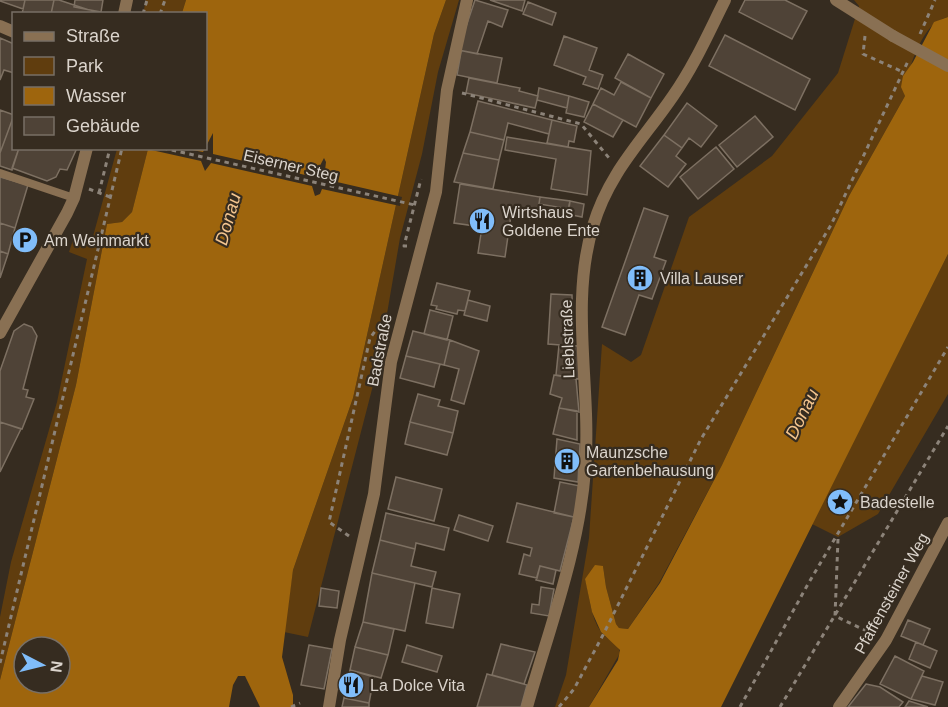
<svg xmlns="http://www.w3.org/2000/svg" width="948" height="707" viewBox="0 0 948 707" font-family="Arial,sans-serif">
	<style>
		.green { fill: #603d0e }
		.water { fill: #9e650d; fill-rule: evenodd }
		.pier { fill: #362c20 }
		.building { fill: #4f4337; stroke: #7d7062; stroke-width: 1.5 }
		.lines { fill: none; stroke-linecap: round; stroke-linejoin: round }
		.path { stroke: #8c8379; stroke-width: 3; stroke-dasharray: 4.5 4.5; stroke-linecap: butt }
		.lane { stroke: #897053; stroke-width: 8 }
		.street { stroke: #897053; stroke-width: 12 }
		.street-bridge { stroke: #897053; stroke-width: 12 }
		.labels { text-anchor: middle; stroke-width: 4.5; stroke-linejoin: round; paint-order: stroke }
		.street-label { font-size: 16px; fill: #dbd4cc; stroke: #362c20 }
		.poi-label { font-size: 16px; fill: #dbd4cc; stroke: #362c20; text-anchor: start }
		.water-label { font-size: 18px; font-style: italic; fill: #f4c58f; stroke: #362c20 }
	</style>
	<rect width="100%" height="100%" fill="#362c20"/>
	<!-- green -->
	<path class="green" d="M146,0H186L182,13L143,14Z
		M446,0H459L438,72L422,154L400,238L378,366L308,637L284,632L293,570L353,398L434,34Z
		M854,0H948V17C921,22 911,67 903,89L905,96L849,196L722,465L659,583L628,629L619,628L616,624L606,587L603,566L585,579C590,596 590,617 601,632C607,640 619,643 620,653L589,707H555L566,675L589,538L602,344L631,362L641,355L689,217L772,156L838,73L859,6Z
		M117,149H148L132,212L122,222L107,224L76,385L0,680V617L11,562L57,402L87,259L69,252L75,234L92,240Z
		M948,254V394L878,514L838,537L812,524Z"/>
	<!-- water -->
	<path class="water" d="M186,0H446L434,34L353,398L293,570L282,657L293,695V707H260L245,676H238L233,685L229,707H0V680L76,385L107,224L122,222L132,212L148,149L206,148V14L182,13ZM24,647H60V683H24Z
		M948,17V254L721,707H589L618,660L620,650L601,632L592,612L585,579L595,565L603,566L606,587L616,624L619,628L628,629L660,583L722,465L849,196L905,96L901,87L903,76L913,62L934,22Z"/>
	<!-- pier -->
	<path class="pier" d="M213,133V154L314,177L324,158L326,162L324,179L402,197L400,206L322,189L320,194L315,196L312,186L211,163L205,171L201,161L147,149H187L203,152Z"/>
	<!-- building -->
	<path class="building" d="M0,0H25L23,9L0,1Z
		M25,0H54L51,14H22Z
		M54,0H59L101,14H51Z
		M75,0H103L101,12L74,7Z
		M475,0L508,10L502,27L488,21L477,54L458,50Z
		M490,0H525L522,11Z
		M745,0H785L807,11L792,39L739,12Z
		M528,2L556,13L552,25L523,14Z
		M725,35L810,79L795,110L709,66Z
		M564,36L597,48L589,70L603,75L598,89L583,84L586,77L554,65Z
		M0,38L14,44V73L4,70L0,80Z
		M458,50L502,58L497,83L457,75L461,52Z
		M628,54L664,74L651,98L615,78Z
		M469,78L520,88L519,91L538,96L535,108L466,93Z
		M621,82L651,98L636,127L593,104L601,88L614,95Z
		M539,88L569,96L567,108L537,100Z
		M569,96L589,102L584,117L566,113Z
		M478,101L552,120L549,134L508,123L504,140L470,132Z
		M687,103L717,126L701,147L689,138L682,148L664,135Z
		M593,104L623,120L613,137L584,122Z
		M0,110L14,115L0,153Z
		M14,115V148H19L12,170L0,166V153Z
		M755,116L773,137L737,167L719,145Z
		M552,120L577,126L574,142L569,141L568,147L547,143Z
		M470,132L504,140L499,160L463,153Z
		M664,135L682,148L676,156L686,164L668,187L640,166Z
		M507,137L591,151L587,195L551,189L556,159L505,150Z
		M716,147L734,169L698,199L680,177Z
		M19,148H77L67,170L60,169L56,177L47,181L12,168Z
		M463,153L499,160L493,189L454,182Z
		M0,177L28,185L15,228L0,223Z
		M460,184L540,197L537,219L511,215L505,257L478,253L482,227L454,223Z
		M540,197L570,201L569,209L539,204Z
		M570,201L584,204L582,217L567,214Z
		M644,208L668,216L654,257L666,261L652,299L639,295L625,335L602,327Z
		M0,223L15,228L8,254L0,251Z
		M0,251L8,254L0,278Z
		M437,283L470,291L465,311L458,310L457,314L436,309L437,306L431,305Z
		M551,294L572,295L573,346L548,344Z
		M468,300L490,306L487,321L464,315Z
		M430,310L453,316L447,340L424,334Z
		M24,324L32,327L37,336L23,389L28,390L26,397L34,399L22,429L0,422V371L14,331Z
		M413,331L450,340L444,365L406,356Z
		M450,340L479,351L464,404L451,400L459,369L444,365Z
		M559,345L580,346L579,379L556,375Z
		M406,356L440,364L434,387L400,378Z
		M554,375L576,379L579,412L559,408L562,398L550,394Z
		M418,394L440,400L438,406L458,411L453,433L410,422Z
		M559,408L577,411V440L553,434Z
		M0,422L21,429L0,472Z
		M410,422L453,433L447,455L405,444Z
		M557,439L580,444L578,482L554,478Z
		M396,477L442,489L434,521L388,509Z
		M560,482L580,486L574,517L554,513Z
		M517,503L574,517L560,571L540,566L537,578L519,574L524,554L530,556L532,548L507,542Z
		M386,513L449,528L444,550L416,543L415,549L380,540Z
		M459,515L493,526L488,541L454,530Z
		M380,540L415,549L411,566L436,572L432,587L372,573Z
		M540,566L556,570L553,584L536,580Z
		M372,573L415,583L405,631L363,622Z
		M541,587L554,589L549,616L531,613L532,604L539,605Z
		M321,588L339,591L337,608L319,606Z
		M432,588L460,594L453,628L426,623Z
		M908,620L930,629L923,645L901,636Z
		M363,622L394,629L388,655L355,647Z
		M916,642L937,651L930,668L909,659Z
		M501,644L535,652L524,684L492,675Z
		M309,645L332,649L324,689L301,685Z
		M407,645L442,656L437,672L402,662Z
		M355,647L388,655L381,678L350,670Z
		M895,656L924,671L911,699L880,684Z
		M350,670L374,677L369,703L344,698Z
		M487,674L527,685L521,707H477Z
		M922,676L943,682L935,705L911,699Z
		M866,684L880,687L903,702L899,707H848Z
		M344,698L369,703V707H342Z
		M909,701L928,707H905Z"/>
	<g class="lines">
		<!-- path -->
		<path class="path" d="M143,14L147,0
			M160,14L165,0
			M920,34L935,0
			M865,36L863,54L903,72
			M462,93L581,124L609,158
			M163,148L415,205
			M89,189L110,197
			M99,193L110,148
			M407,246H404L421,179
			M349,536L329,522L370,338L388,314
			M838,539L835,616L873,634
			M0,663L122,148
			M291,707L300,703
			M559,707L574,689L603,635L701,439L831,225L909,59
			M740,707L808,584L948,347
			M780,707L948,426"/>
		<!-- lane -->
		<path class="lane" d="M0,173L74,198"/>
		<!-- street -->
		<path class="street" d="M836,0L893,36
			M124,14L127,0
			M0,26L14,32
			M0,333L67,213L74,198L87,148
			M329,707L340,640L374,494L391,362L436,192L447,90L467,0
			M527,707C549,629 579,551 585,470C592,389 569,305 593,226C609,172 643,140 673,96C694,66 709,32 725,0
			M839,707L886,640L948,523"/>
		<!-- street-bridge -->
		<path class="street-bridge" d="M893,36L948,66"/>
	</g>
	<!-- icons -->
	<defs>
		<symbol id="restaurant-disc" viewBox="-11 -11 22 22"><circle r="9.5" fill="#80bdfa" stroke="#362c20"/><path d="M-5-6h1v4h1v-4h1v4h1v-4h1v5L-1.5 .5V6h-2V.5L-5-1ZM5-6V6H3V1.5H1.5Q1.5-4 5-6Z" fill="#111"/></symbol>
		<symbol id="parking-disc" viewBox="-11 -11 22 22"><circle r="9.5" fill="#80bdfa" stroke="#362c20"/><path d="M-3.5-5.5H1a3.5 3.5 0 0 1 0 7H-1V5.5H-3.5ZM-1-3.4V-.6H.8a1.4 1.4 0 0 0 0-2.8Z" fill="#111"/></symbol>
		<symbol id="building-disc" viewBox="-11 -11 22 22"><circle r="9.5" fill="#80bdfa" stroke="#362c20"/><path d="M-4-6H4V6H1V3H-1V6H-4ZM-2.5-4.3h1.7v1.8h-1.7ZM.8-4.3h1.7v1.8H.8ZM-2.5-1h1.7V.8h-1.7ZM.8-1h1.7V.8H.8Z" fill="#111"/></symbol>
		<symbol id="sight-disc" viewBox="-11 -11 22 22"><circle r="9.5" fill="#80bdfa" stroke="#362c20"/><path d="M0-6L1.8-2.2L6-1.7L2.9 1.2L3.7 5.4L0 3.3L-3.7 5.4L-2.9 1.2L-6-1.7L-1.8-2.2Z" fill="#111"/></symbol>
	</defs>
	<g fill-rule="evenodd">
		<use href="#restaurant-disc" x="467" y="206" width="30" height="30"/>
		<use href="#parking-disc" x="10" y="225" width="30" height="30"/>
		<use href="#building-disc" x="625" y="263" width="30" height="30"/>
		<use href="#building-disc" x="552" y="446" width="30" height="30"/>
		<use href="#sight-disc" x="825" y="487" width="30" height="30"/>
		<use href="#restaurant-disc" x="336" y="670" width="30" height="30"/>
	</g>
	<g class="labels">
		<!-- street labels -->
		<g class="street-label">
			<text transform="translate(291 165) rotate(13)" y="6">Eiserner Steg</text>
			<text transform="translate(567 339) rotate(-92)" y="6">Lieblstraße</text>
			<text transform="translate(379 350) rotate(-79)" y="6">Badstraße</text>
			<text transform="translate(891 593) rotate(-61)" y="6">Pfaffensteiner Weg</text>
		</g>
		<!-- poi labels -->
		<g class="poi-label">
			<text x="502" y="218">Wirtshaus<tspan x="502" dy="18">Goldene Ente</tspan></text>
			<text x="44" y="246">Am Weinmarkt</text>
			<text x="660" y="284">Villa Lauser</text>
			<text x="586" y="458">Maunzsche<tspan x="586" dy="18">Gartenbehausung</tspan></text>
			<text x="860" y="508">Badestelle</text>
			<text x="370" y="691">La Dolce Vita</text>
		</g>
		<!-- water labels -->
		<g class="water-label">
			<text transform="translate(228 219) rotate(-74)" y="6">Donau</text>
			<text transform="translate(802 414) rotate(-64)" y="6">Donau</text>
		</g>
	</g>
	<!-- legend -->
	<rect x="12" y="12" width="195" height="138" fill="#362c20" stroke="#786f65" stroke-width="1.5"/>
	<rect x="24" y="32" width="30" height="9" fill="#897053" stroke="#786f65" stroke-width="1.5"/>
	<text x="66" y="42" font-size="18" fill="#dbd4cc">Straße</text>
	<rect x="24" y="57" width="30" height="18" fill="#603d0e" stroke="#786f65" stroke-width="1.5"/>
	<text x="66" y="72" font-size="18" fill="#dbd4cc">Park</text>
	<rect x="24" y="87" width="30" height="18" fill="#9e650d" stroke="#786f65" stroke-width="1.5"/>
	<text x="66" y="102" font-size="18" fill="#dbd4cc">Wasser</text>
	<rect x="24" y="117" width="30" height="18" fill="#4f4337" stroke="#786f65" stroke-width="1.5"/>
	<text x="66" y="132" font-size="18" fill="#dbd4cc">Gebäude</text>
	<!-- north arrow -->
	<g transform="translate(42 665) rotate(97)"><circle r="28" fill="#362c20" stroke="#786f65" stroke-width="1.5"/>
	<path d="M0-4.5L10 22L0 15L-10 22Z" fill="#80bdfa"/>
	<text y="-9" font-size="16" font-weight="bold" text-anchor="middle" fill="#dbd4cc">N</text>
	</g>
</svg>
